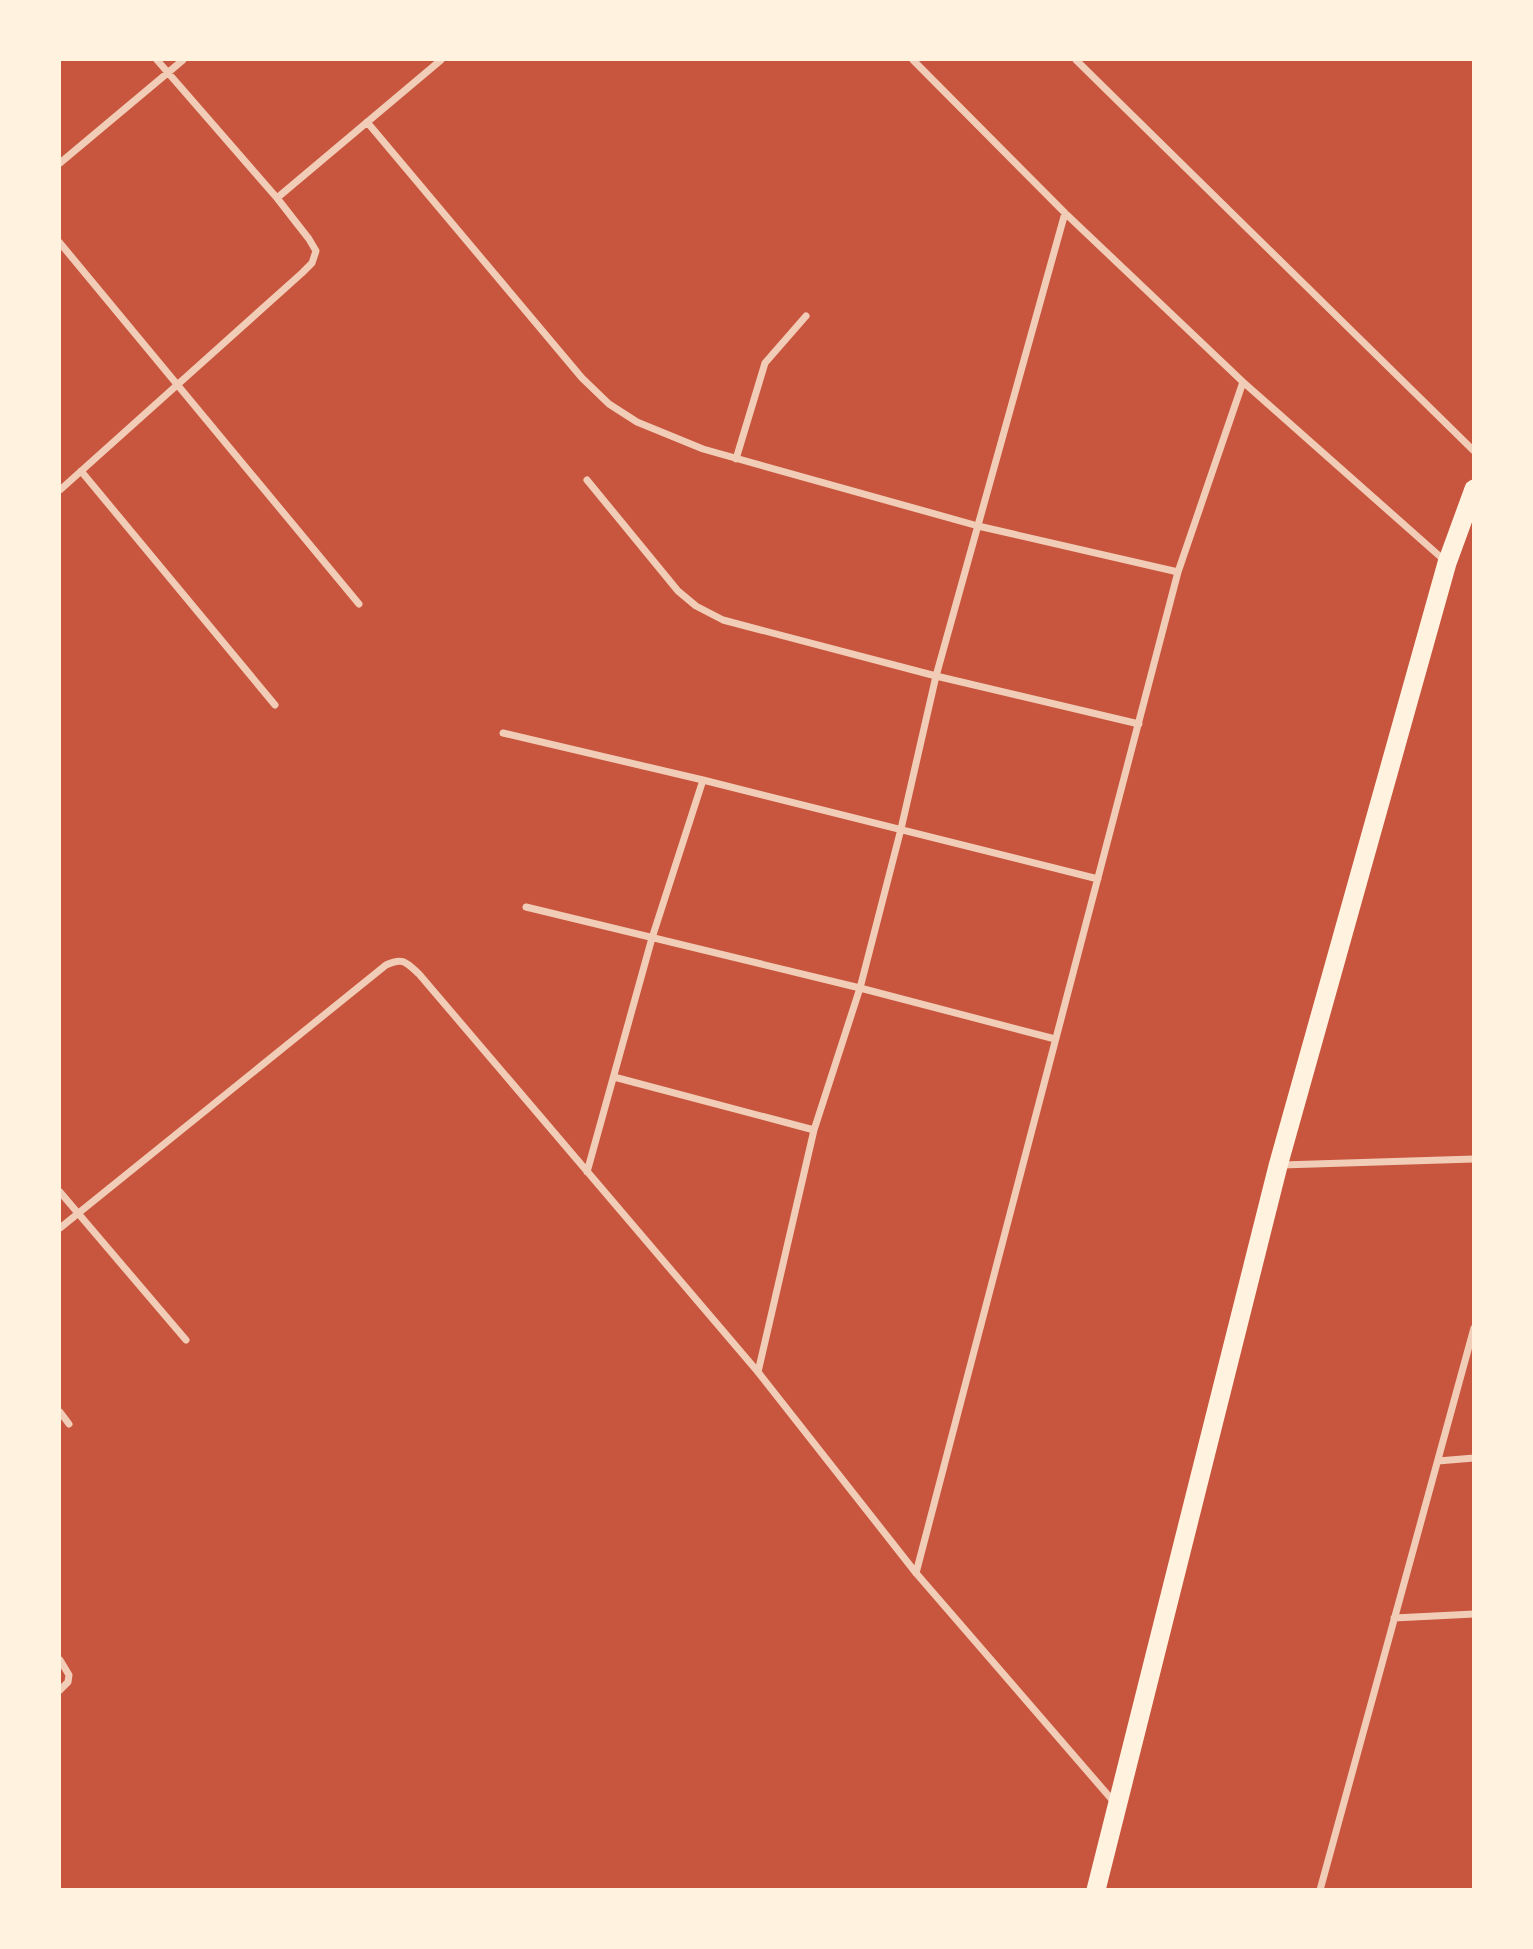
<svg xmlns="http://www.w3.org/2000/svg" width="1533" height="1949" viewBox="0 0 1533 1949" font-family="'Playfair Display',serif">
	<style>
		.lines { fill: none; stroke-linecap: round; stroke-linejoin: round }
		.minor { stroke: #f1ccb7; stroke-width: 7 }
		.trunk { stroke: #fff3e0; stroke-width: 19 }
	</style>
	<rect width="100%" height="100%" fill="#c8553d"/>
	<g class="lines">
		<!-- minor -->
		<path class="minor" d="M913,60L1065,213L1243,382L1444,560
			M1076,60L1474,451
			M367,122L582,378L609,404L637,422L703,449L978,526L1178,572
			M60,163L183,60
			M277,198L441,60
			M60,243L359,604
			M736,459L765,363L806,316
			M81,471L275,705
			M587,480L678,591L696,606L723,620L936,676L1139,724
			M60,490L302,273L312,263L316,251L309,239L277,198L157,60
			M503,733L703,780
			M526,907L860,988L1055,1039
			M614,1077L814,1130
			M1282,1165L1474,1159
			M587,1172L652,938L703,780L1098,879
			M60,1192L186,1340
			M60,1228L386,965C403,957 406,962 419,974L758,1372L916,1573L1114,1802
			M758,1372L814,1130L860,988L901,829L936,676L1065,213
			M60,1412L69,1424
			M1438,1461L1474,1458
			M916,1573L1178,572L1243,382
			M1394,1618L1474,1614
			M60,1660L69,1675L68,1682L60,1690
			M1320,1890L1474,1328"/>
		<!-- trunk -->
		<path class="trunk" d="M1096,1890L1278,1166L1447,563L1474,489"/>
	</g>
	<!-- border -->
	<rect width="1533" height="1949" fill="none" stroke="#fff3e0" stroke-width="122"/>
</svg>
